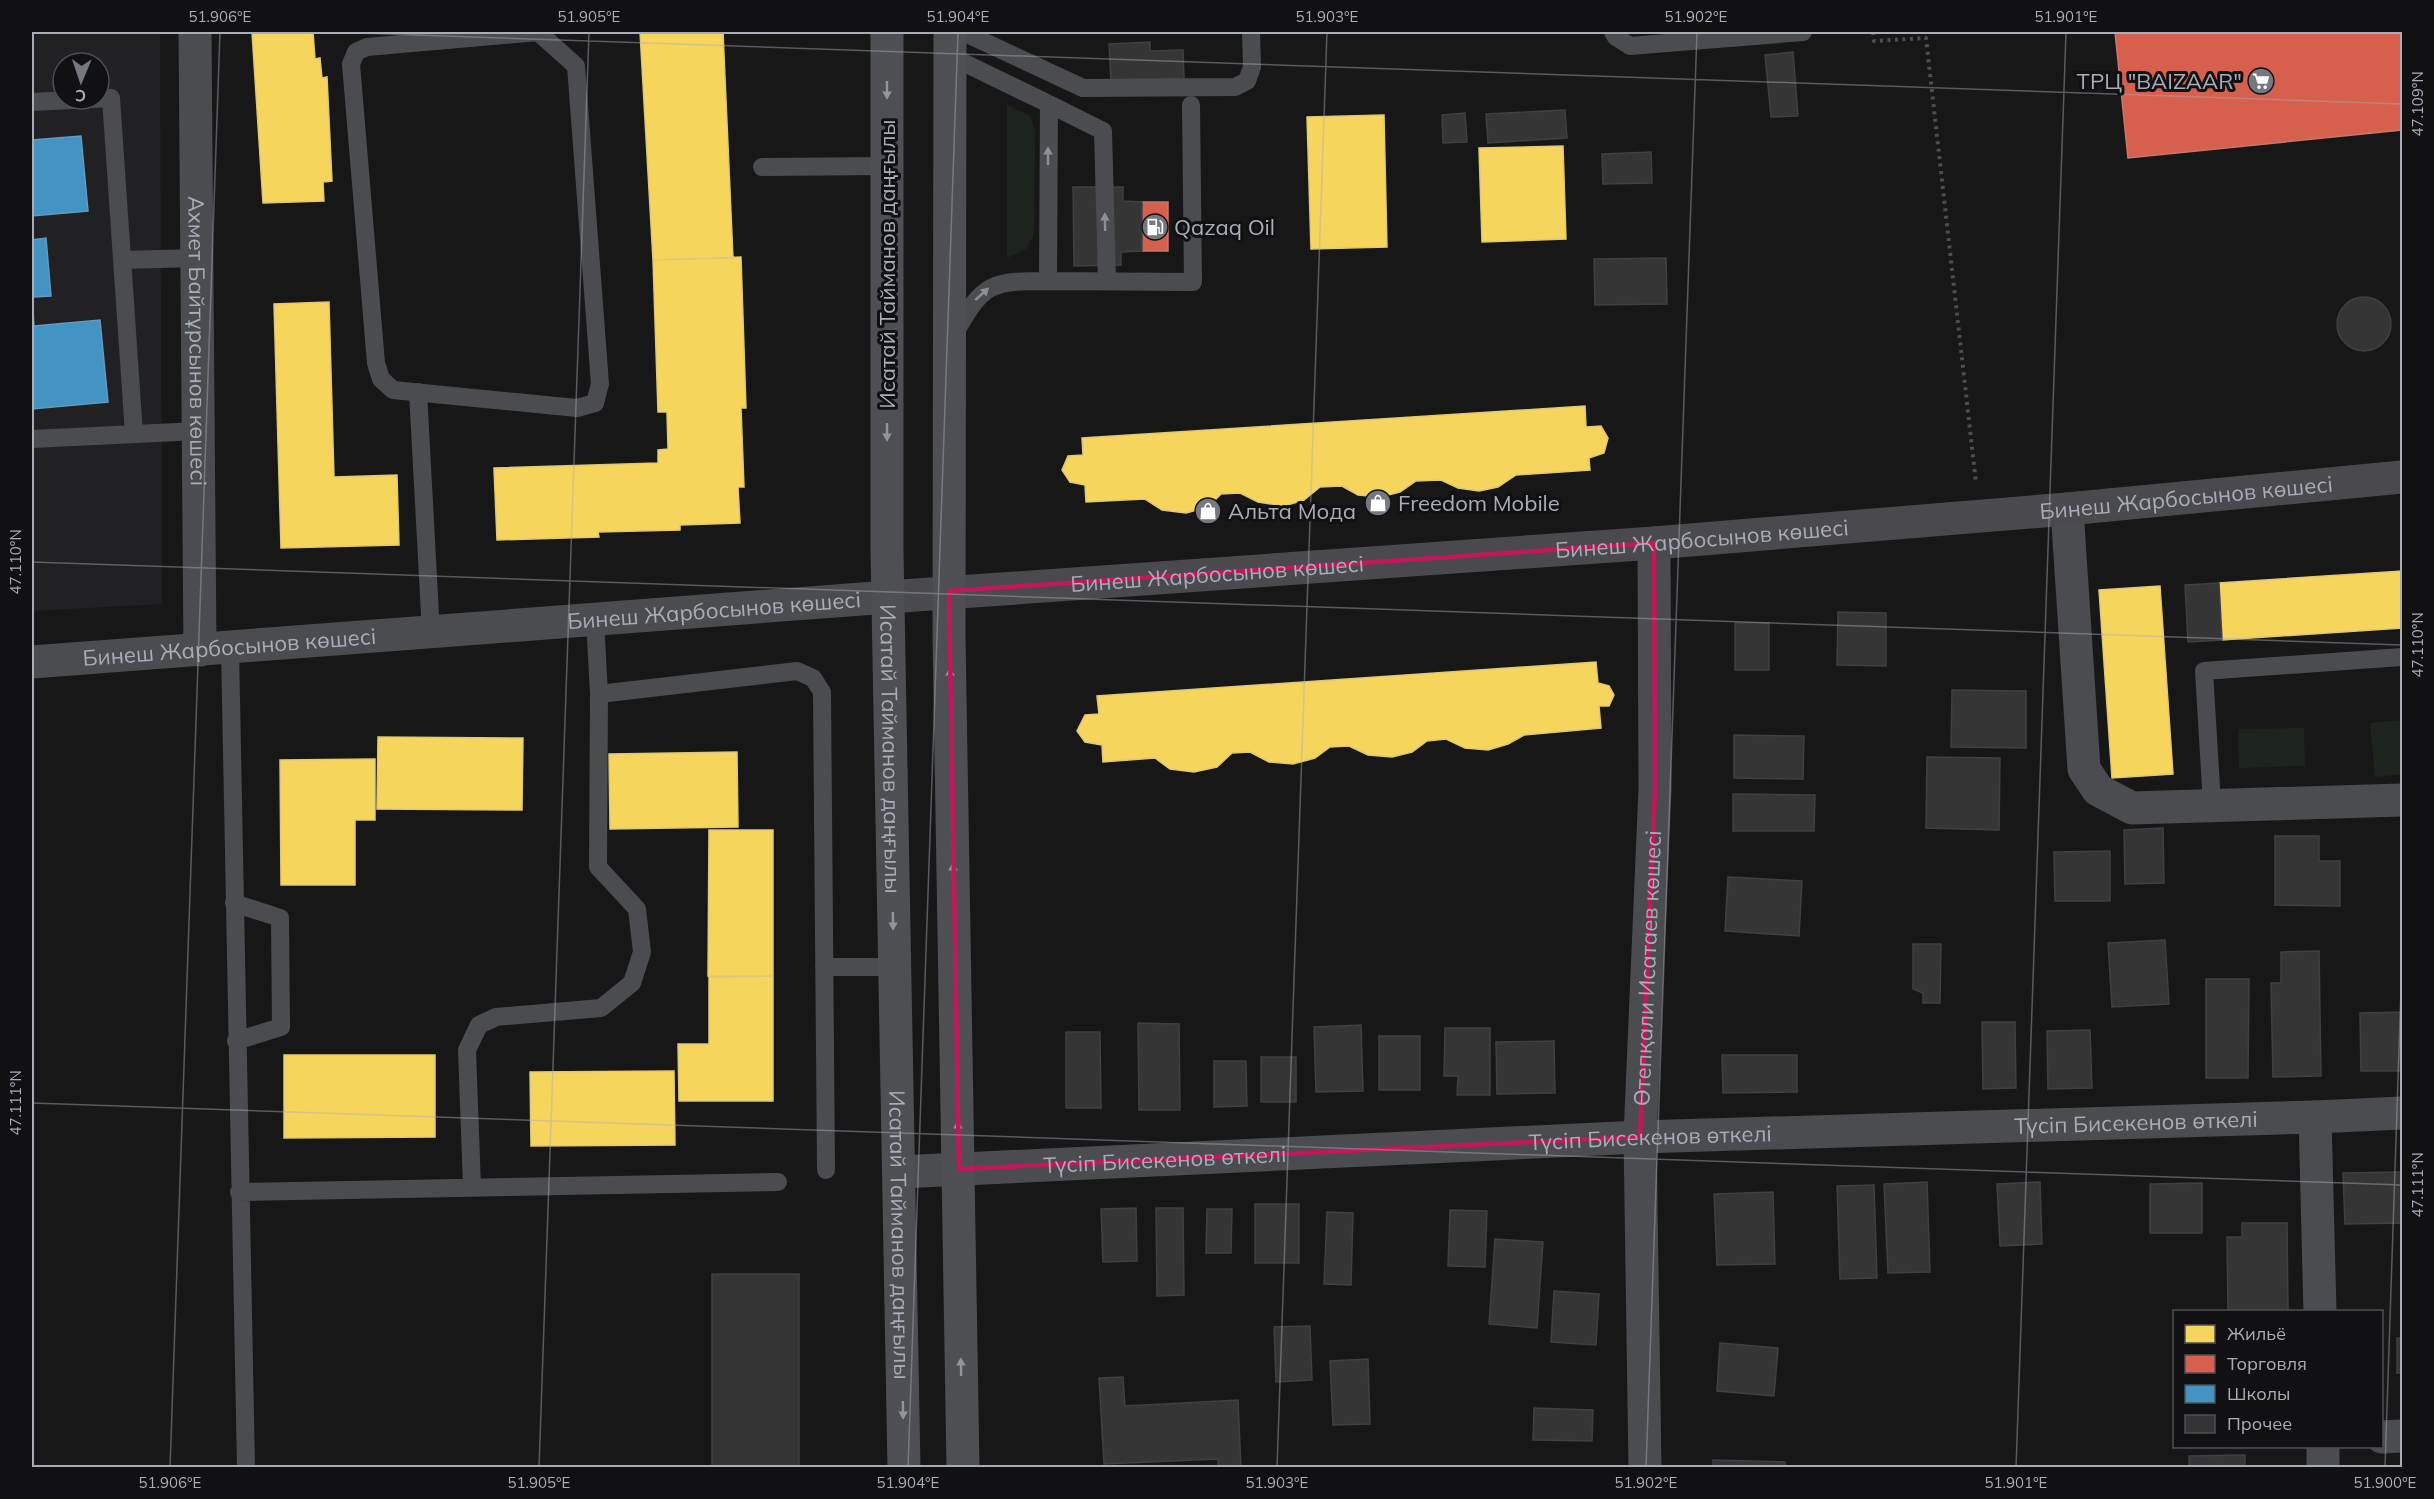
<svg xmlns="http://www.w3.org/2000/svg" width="2434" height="1499" viewBox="0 0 2434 1499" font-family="Mulish,sans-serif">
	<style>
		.built { fill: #212123; fill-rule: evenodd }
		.green { fill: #1d241e }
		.homes { fill: #f6d55c; stroke: #dfc978; stroke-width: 1.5 }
		.shops { fill: #d6604d; stroke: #c8776d; stroke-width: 1.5 }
		.schools { fill: #4393c3; stroke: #619bc0; stroke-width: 1.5 }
		.building { fill: #353536; stroke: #3f4043; stroke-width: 1.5 }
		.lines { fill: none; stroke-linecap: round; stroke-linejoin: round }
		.path { stroke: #4d4e52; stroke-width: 4; stroke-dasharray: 3 4.5; stroke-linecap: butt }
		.lane { stroke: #4b4c50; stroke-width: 18 }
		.street { stroke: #4b4c50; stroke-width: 33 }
		.secondary { stroke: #4a4a4e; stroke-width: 33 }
		.primary { stroke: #4d4f52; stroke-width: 33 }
		.oneway { fill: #91969e }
		.oneway2 { fill: #8c9099 }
		.marked { fill: none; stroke: #c2185b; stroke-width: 4.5; stroke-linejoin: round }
		.ticks { fill: none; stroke: #a8adb8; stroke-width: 1.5; stroke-opacity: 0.45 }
		.labels { text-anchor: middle; stroke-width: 6; stroke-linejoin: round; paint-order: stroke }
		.poi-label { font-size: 22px; fill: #a8adb8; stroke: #111113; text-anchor: start }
		.street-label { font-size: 22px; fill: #a8adb8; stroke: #111113 }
		.neatline { fill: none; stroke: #a8adb8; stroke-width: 2 }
		.ticks-label { font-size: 15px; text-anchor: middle; fill: #a8adb8 }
	</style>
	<rect width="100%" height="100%" fill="#171717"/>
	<!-- built -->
	<path class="built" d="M32,32H160L162,604L32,611ZM63,63H99V99H63Z"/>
	<!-- green -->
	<path class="green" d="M1007,105L1030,116L1035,131L1034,234L1026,249L1007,258Z
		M2402,720V774L2375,777L2370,723Z
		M2304,728L2305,766L2239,768L2238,729Z"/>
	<!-- homes -->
	<path class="homes" d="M252,32H313L315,59L320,58L322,78L327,77L332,181L323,182L324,201L263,203Z
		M640,32H723L733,258L653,260Z
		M1384,115L1387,247L1311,249L1307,117Z
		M1563,146L1566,239L1482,242L1479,148Z
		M741,257L746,408H741L744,487H738L740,523L680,525V530L598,532L599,537L497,540L494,468L658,463V450L668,449L667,412H658L653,260Z
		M329,302L334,477L397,475L399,545L281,548L274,304Z
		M1585,406L1586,427L1601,426L1608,438L1604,453L1589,458L1590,470L1516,475L1498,487L1479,491L1458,488L1441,480L1416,481L1400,492L1380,497L1358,495L1342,486L1320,487L1304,500L1284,506L1258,502L1240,493L1221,494L1208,507L1186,513L1162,510L1145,499L1086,502L1085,485L1070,482L1062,470L1068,456L1083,455L1082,438Z
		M2402,571V628L2222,640L2219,583Z
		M2160,586L2173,774L2112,778L2099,590Z
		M1596,662L1598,683L1609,686L1614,695L1609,706H1599L1601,728L1524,735L1508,744L1488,750L1465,748L1446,739L1427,741L1412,752L1392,757L1368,755L1349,746L1330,747L1315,758L1293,764L1269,762L1250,752L1232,753L1217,767L1194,772L1170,769L1155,758L1103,762L1102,745L1085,742L1077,731L1085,715L1099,714L1097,696Z
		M378,737L523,738L522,810L377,809Z
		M737,752L738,827L610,829L609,754Z
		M375,759V820H355V885H281L280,760Z
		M709,830H773V976H708Z
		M773,976V1101H679L678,1044H709V977Z
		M284,1055H435V1137L284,1138Z
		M674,1071L675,1145L531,1146L530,1072Z"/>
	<!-- shops -->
	<path class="shops" d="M2115,32H2402V130L2128,158Z
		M1142,202H1168V251H1142Z"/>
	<!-- schools -->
	<path class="schools" d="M81,136L88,211L32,216V140Z
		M46,238L51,296L32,297L34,326L100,320L108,402L32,409V240Z"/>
	<!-- building -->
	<path class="building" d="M1150,42V51L1183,50L1184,78L1111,80L1109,44Z
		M1793,52L1798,116L1771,117L1765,55Z
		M1565,110L1567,138L1488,143L1486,114Z
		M1465,113L1467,142L1443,143L1442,115Z
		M1651,152L1652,183L1603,184L1602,154Z
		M1073,187H1123V201L1142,202V251L1121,252V265L1074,266Z
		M1666,258L1667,304L1595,305L1594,259Z
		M2337 324a27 27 0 1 1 54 0a27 27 0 1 1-54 0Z
		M2219,583L2222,640L2188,642L2185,585Z
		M1838,612L1886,613V666L1837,665Z
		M1735,623H1769V670H1735Z
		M1952,690L2026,691V748L1951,747Z
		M1734,735L1804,736L1803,779L1734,778Z
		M1927,757L2000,758L1999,830L1926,828Z
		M1733,794L1815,795L1814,831H1733Z
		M2163,828L2164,883L2125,884L2124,830Z
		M2275,836H2319V861H2340V906L2275,905Z
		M2110,851V901H2055L2054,852Z
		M1728,877L1802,881L1799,936L1725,931Z
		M2165,940L2169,1004L2112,1007L2108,943Z
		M1913,944H1941L1940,1003H1923V993L1913,989Z
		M2319,951L2321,1076L2273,1077L2271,983H2281V952Z
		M2206,979H2249L2248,1078H2206Z
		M2402,1012V1071H2361L2360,1013Z
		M1982,1022H2015L2016,1088L1983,1089Z
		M1138,1023L1179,1024L1180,1110H1139Z
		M1361,1025L1363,1091L1316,1092L1314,1027Z
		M1445,1028H1490V1095H1457L1458,1076H1444Z
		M2090,1030L2092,1088L2048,1089L2047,1031Z
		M1066,1032H1100L1101,1108H1066Z
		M1379,1036H1420V1090H1379Z
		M1554,1041L1555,1093L1497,1094L1496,1042Z
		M1722,1055H1797V1092L1723,1093Z
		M1261,1057H1296V1102H1261Z
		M1214,1061H1246L1247,1106L1214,1107Z
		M2402,1172V1223L2345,1224L2343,1173Z
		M1927,1182L1930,1272L1888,1273L1884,1184Z
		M2040,1182L2042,1244L2000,1246L1997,1184Z
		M2202,1183V1233H2150V1184Z
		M1874,1185L1877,1278L1840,1279L1837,1186Z
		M1773,1192L1775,1264L1717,1265L1714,1194Z
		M1255,1204H1299V1263H1255Z
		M1136,1208L1137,1261L1103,1262L1101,1209Z
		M1156,1208H1183L1184,1295L1157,1296Z
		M1207,1209H1232L1231,1253H1206Z
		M1450,1210L1487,1211L1485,1267L1448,1266Z
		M1327,1212L1353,1213L1351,1285L1324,1284Z
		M2242,1223H2287L2288,1312H2228L2227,1237H2242Z
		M1495,1239L1543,1242L1537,1328L1489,1324Z
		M712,1274H799V1468H712Z
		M1554,1291L1599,1294L1596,1345L1551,1342Z
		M1310,1326L1312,1380L1276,1382L1274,1327Z
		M2397,1338H2402V1373H2397Z
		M1720,1343L1778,1348L1774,1396L1717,1391Z
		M1368,1359L1370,1424L1333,1425L1330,1361Z
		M1123,1377L1125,1406L1238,1400L1241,1468H1218V1459L1104,1464L1099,1378Z
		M1534,1408L1593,1410L1592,1441L1533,1440Z
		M2245,1455V1468H2189V1456Z
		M1713,1460L1785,1462V1468H1713Z"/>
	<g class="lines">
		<!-- path -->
		<path class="path" d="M1873,32L1874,41L1926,38L1976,483"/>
		<!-- lane -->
		<path class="lane" d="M538,32L576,66L600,384L595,403L577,408L393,390L381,379L376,363L351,64L356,52L367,47L538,32
			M963,32L1083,88L1235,87L1247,81L1252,67L1251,32
			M1613,32L1616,37L1630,46L1803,32
			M950,56L1049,104L1048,281C991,281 984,282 955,333
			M32,102L111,98L134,434
			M1049,104L1103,131L1107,281
			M762,167L887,166
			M122,260L197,258
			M1048,281L1193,282L1191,105
			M418,392L431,633
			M32,439L198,431
			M230,648L246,1468
			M599,694L797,671L813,678L822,692L826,1170
			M2212,804L2204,671L2402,657
			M234,903L280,918L281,1027L236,1041
			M824,967H894
			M472,1187L467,1050L479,1025L496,1017L601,1008L632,983L642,952L637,909L598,867L599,694L595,620
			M239,1192L778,1182"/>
		<!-- street -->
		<g class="street">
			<path id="s1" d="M195,32L200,650"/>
			<path d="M2067,509L2084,769L2098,790L2132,808L2402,800"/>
			<path id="s2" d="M32,662L888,597"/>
			<path d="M2315,1117L2320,1312"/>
			<path id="s3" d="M899,1172L1640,1137L2315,1117L2402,1113"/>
			<path d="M2382,1437L2402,1436"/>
			<path d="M2323,1446V1468"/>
			<path id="s4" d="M1645,1468L1640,1137L1655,789L1654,543"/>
		</g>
		<!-- secondary -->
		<path class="secondary" id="s5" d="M888,597L1654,543L2067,509L2402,477"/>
		<!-- primary -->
		<g class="primary">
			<path id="s6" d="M887,32V551L904,1468"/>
			<path d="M950,32L949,636L963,1468"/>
		</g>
	</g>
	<!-- one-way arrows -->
	<defs><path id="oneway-solid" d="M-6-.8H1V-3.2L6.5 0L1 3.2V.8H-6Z" transform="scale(1.5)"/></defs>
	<g class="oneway">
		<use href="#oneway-solid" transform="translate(887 90) rotate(90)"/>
		<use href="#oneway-solid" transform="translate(887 432) rotate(90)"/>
		<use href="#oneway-solid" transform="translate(950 677) rotate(-91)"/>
		<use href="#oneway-solid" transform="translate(953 872) rotate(-91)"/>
		<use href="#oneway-solid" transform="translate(893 921) rotate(89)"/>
		<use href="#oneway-solid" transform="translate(958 1130) rotate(-91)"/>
		<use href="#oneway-solid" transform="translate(961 1367) rotate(-91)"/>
		<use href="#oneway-solid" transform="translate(903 1410) rotate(89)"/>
	</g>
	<g class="oneway2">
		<use href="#oneway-solid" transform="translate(1048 156) rotate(-90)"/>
		<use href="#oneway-solid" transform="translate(1105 222) rotate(-91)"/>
		<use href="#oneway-solid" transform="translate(982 294) rotate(-42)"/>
	</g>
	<!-- marked area -->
	<path class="marked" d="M1654,543L1655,789L1640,1137L959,1169L949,591Z"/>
	<!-- ticks -->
	<path class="ticks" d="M330,32L2402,104M32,562L2402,645M32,1103L2402,1185M170,1468L220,32M539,1468L589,32M908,1468L958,32M1277,1468L1327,32M1646,1468L1697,32M2016,1468L2066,32M2385,1468L2402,960"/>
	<!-- icons -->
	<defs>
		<symbol id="supermarket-disc" viewBox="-11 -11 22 22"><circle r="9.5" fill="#757880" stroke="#111113"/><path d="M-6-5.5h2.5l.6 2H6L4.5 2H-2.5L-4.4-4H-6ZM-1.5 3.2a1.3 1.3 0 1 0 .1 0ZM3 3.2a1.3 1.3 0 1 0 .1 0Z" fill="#fff"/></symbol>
		<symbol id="fuel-disc" viewBox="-11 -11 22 22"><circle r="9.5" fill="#757880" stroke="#111113"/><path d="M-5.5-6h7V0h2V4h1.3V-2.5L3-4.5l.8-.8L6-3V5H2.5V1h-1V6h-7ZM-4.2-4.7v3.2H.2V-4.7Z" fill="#fff"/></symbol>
		<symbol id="shop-disc" viewBox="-11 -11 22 22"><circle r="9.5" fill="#757880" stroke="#111113"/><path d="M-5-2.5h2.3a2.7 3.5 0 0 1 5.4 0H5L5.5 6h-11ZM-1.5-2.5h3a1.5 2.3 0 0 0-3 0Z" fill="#fff"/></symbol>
	</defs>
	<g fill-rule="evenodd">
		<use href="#supermarket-disc" x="2246" y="66" width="30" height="30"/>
		<use href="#fuel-disc" x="1140" y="212" width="30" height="30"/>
		<use href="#shop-disc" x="1363" y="488" width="30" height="30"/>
		<use href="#shop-disc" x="1193" y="496" width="30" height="30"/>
	</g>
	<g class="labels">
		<!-- poi labels -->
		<g class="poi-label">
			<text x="2242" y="89" text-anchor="end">ТРЦ "BAIZAAR"</text>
			<text x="1174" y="235">Qazaq Oil</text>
			<text x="1398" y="511">Freedom Mobile</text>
			<text x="1228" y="519">Альта Мода</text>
		</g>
		<!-- street labels -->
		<g class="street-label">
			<text transform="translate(887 264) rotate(-90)" y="8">Исатай Тайманов даңғылы</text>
			<text dy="8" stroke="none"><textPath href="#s1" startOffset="309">Ахмет Байтұрсынов көшесі</textPath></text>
			<text dy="8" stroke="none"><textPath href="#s5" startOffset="1302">Бинеш Жарбосынов көшесі</textPath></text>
			<text dy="8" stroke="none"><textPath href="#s5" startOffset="816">Бинеш Жарбосынов көшесі</textPath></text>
			<text dy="8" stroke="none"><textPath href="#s5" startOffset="330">Бинеш Жарбосынов көшесі</textPath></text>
			<text dy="8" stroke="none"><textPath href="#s2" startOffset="684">Бинеш Жарбосынов көшесі</textPath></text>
			<text dy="8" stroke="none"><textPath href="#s2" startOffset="198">Бинеш Жарбосынов көшесі</textPath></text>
			<text dy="8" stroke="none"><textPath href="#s6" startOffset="717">Исатай Тайманов даңғылы</textPath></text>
			<text dy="8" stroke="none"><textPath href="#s4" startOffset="500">Өтепқали Исатаев көшесі</textPath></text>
			<text dy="8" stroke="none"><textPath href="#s3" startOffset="1238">Түсіп Бисекенов өткелі</textPath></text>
			<text dy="8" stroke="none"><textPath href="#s3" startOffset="752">Түсіп Бисекенов өткелі</textPath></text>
			<text dy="8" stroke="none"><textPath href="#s3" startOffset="266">Түсіп Бисекенов өткелі</textPath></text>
			<text dy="8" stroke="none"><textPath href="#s6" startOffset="1203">Исатай Тайманов даңғылы</textPath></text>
		</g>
	</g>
	<!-- border -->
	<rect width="2434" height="1499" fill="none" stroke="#111113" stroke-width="66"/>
	<!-- legend -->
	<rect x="2173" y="1310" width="210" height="138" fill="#111113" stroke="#4d4f55" stroke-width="1.5"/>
	<rect x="2185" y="1325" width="30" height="18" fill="#f6d55c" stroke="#4d4f55" stroke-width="1.5"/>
	<text x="2227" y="1340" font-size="18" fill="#a8adb8">Жильё</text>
	<rect x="2185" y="1355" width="30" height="18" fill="#d6604d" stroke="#4d4f55" stroke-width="1.5"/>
	<text x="2227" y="1370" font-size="18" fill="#a8adb8">Торговля</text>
	<rect x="2185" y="1385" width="30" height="18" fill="#4393c3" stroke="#4d4f55" stroke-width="1.5"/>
	<text x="2227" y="1400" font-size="18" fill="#a8adb8">Школы</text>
	<rect x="2185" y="1415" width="30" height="18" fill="#353536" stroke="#4d4f55" stroke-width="1.5"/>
	<text x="2227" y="1430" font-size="18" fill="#a8adb8">Прочее</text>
	<!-- north arrow -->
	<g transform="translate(81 81) rotate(182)"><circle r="28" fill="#111113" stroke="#4d4f55" stroke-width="1.5"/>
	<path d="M0-4.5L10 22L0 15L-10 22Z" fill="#757880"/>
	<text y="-9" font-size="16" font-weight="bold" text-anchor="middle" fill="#a8adb8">С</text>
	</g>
	<rect x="33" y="33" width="2368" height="1433" class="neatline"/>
	<g class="ticks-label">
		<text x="220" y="22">51.906°E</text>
		<text x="589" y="22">51.905°E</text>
		<text x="958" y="22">51.904°E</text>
		<text x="1327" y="22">51.903°E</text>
		<text x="1696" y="22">51.902°E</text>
		<text x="2066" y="22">51.901°E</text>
		<text transform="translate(2418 104) rotate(-90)" y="5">47.109°N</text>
		<text transform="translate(16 562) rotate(-90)" y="5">47.110°N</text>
		<text transform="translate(2418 645) rotate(-90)" y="5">47.110°N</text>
		<text transform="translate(16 1103) rotate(-90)" y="5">47.111°N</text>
		<text transform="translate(2418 1185) rotate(-90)" y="5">47.111°N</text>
		<text x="170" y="1488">51.906°E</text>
		<text x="539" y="1488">51.905°E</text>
		<text x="908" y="1488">51.904°E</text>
		<text x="1277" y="1488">51.903°E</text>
		<text x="1646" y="1488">51.902°E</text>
		<text x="2016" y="1488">51.901°E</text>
		<text x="2385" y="1488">51.900°E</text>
	</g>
</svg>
